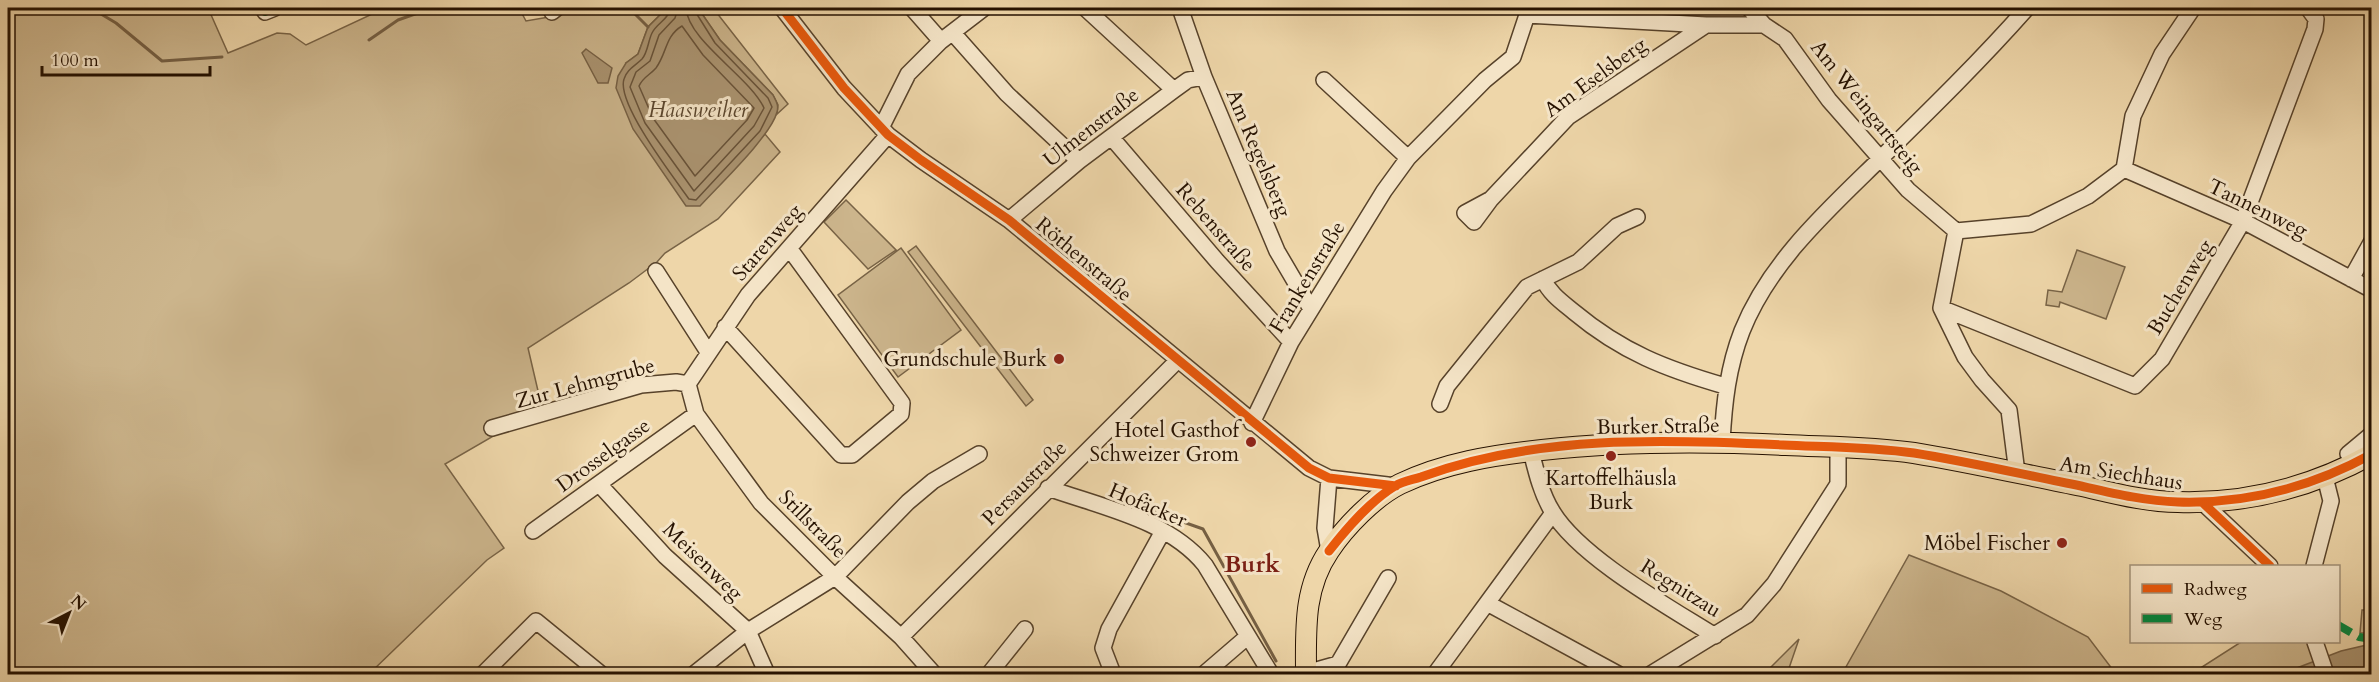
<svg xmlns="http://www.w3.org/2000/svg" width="2379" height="682" viewBox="0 0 2379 682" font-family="Cardo,serif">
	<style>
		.green { fill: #ccb58c; stroke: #786346; stroke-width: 1.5 }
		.water { fill: #aa9370; stroke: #755f43; stroke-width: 1.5 }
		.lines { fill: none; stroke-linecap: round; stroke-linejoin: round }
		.shore { stroke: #685238; stroke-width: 1.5 }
		.stream { stroke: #755f43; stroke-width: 3 }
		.minor-casing { stroke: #57422a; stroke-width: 18 }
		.major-casing { stroke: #251100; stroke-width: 22 }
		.minor { stroke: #f4e4c7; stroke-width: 15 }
		.major { stroke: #eed6a9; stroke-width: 20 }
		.quiet { stroke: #00873e; stroke-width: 8; stroke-dasharray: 15 8; stroke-linecap: butt }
		.cycleway-casing { stroke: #f4e4c7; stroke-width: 13 }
		.cycleway { stroke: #e8590c; stroke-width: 9 }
		.poi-dot { fill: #8f2418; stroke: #f4e4c7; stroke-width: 2 }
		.labels { text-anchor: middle; stroke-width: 6; stroke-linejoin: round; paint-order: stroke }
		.street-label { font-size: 21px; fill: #251100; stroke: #f4e4c7 }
		.poi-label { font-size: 21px; fill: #251100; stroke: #f4e4c7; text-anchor: end }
		.water-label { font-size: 22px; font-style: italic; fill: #5a452d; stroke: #f4e4c7 }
		.quarter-label { font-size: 24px; font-weight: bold; fill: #7a1f14; stroke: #f4e4c7 }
	</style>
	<rect width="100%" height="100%" fill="#eed6a9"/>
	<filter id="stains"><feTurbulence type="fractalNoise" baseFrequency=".00333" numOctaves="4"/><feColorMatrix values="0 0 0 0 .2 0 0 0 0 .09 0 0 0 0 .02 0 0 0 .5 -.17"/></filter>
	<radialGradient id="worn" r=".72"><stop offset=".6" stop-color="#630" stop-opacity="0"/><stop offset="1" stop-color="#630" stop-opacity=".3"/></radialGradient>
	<!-- green -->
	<path class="green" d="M8,8H208L228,53L277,33L290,34L306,45L385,8H519L526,21L549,17L568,8H667L648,27L638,54L626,63L761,138L765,134L780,152L718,219L665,253L657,262L629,283L528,348L542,408L445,464L504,548L487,560L369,674H8Z
		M698,8H713L788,104L777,114L778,105L773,95L720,40Z
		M846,200L896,250L868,269L824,222Z
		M916,246L1033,400L1026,406L908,252Z
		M901,248L961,330L898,377L838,295Z
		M2077,250L2125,267L2106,319L2060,302L2059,307L2046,305L2048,290L2062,292Z
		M1909,555L2001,591L2088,637L2116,674H1842Z
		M2362,610H2371V633H2360Z
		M1799,639L1787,674H1764Z
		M2241,642H2310L2321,674H2191Z"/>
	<!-- water -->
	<path class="water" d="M667,8H698L720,40L773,95C776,101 779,105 777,112C771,136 719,185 700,206H686L633,129L616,88L618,76L626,63L638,54L648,27Z
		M586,49L612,68L608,83H598L582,53Z
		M2371,644V674H2281L2341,651Z"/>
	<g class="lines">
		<!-- shore -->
		<path class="shore" d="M671,8C669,19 657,23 652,33C648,41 648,52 642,59C635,66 627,69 624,79C616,103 674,178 689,199L696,200L760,131L772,107L768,98L715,43L693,8
			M678,8L675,18L659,35L650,61L636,72L630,87L645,123L694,191L754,126L764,108C750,77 688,41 686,8
			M682,26L703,55L754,108L747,120L695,176L653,118L639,86C643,77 650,75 656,68C667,53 665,36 682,26Z"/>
		<!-- stream -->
		<path class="stream" d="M91,8L116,23L162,61L222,57
			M485,8L488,9
			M629,8L648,27
			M369,40L398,20L432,8
			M1138,506L1203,529L1276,661"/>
		<defs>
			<path id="minor" d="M263,8L265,12L275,8
				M782,8L844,88L888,135L921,160L1009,220L1309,468L1329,478L1396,486
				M912,8L941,41
				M1085,8L1174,90
				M1180,8L1204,77L1277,251L1311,309
				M1749,8L1764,25L1785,39L1829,100L1908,190L1956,231
				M552,12L557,8
				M953,33L1007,94L1079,161
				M1324,80L1408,158
				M881,128L908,74L941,41L984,8
				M1112,138L1217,261L1291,342
				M2124,169L2243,221L2372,290
				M1491,199L1465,213L1474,222L1491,199L1568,117L1706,25
				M1009,220L1079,161L1174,90L1188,80L1204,77
				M656,271L708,352
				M1543,279C1550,294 1562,302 1574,312C1622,352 1666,369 1725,386
				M2351,279L2372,241
				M1941,308L2135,386L2162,359L2243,221L2315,29L2316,19L2308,8
				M725,327L841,455H852L901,414L902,403L789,248
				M688,384L696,414L761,503L835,577L901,637L934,674
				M688,384L748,295L888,135
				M1440,404L1447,386L1527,287L1578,262L1617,226L1637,217
				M1252,423L1291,342L1384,191L1408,158L1485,80L1513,57L1527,15L1706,25H1764
				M492,428L641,385L676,382L688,384
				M1722,442C1724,403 1728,367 1742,331C1770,261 1829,209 1881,158C1931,109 1981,60 2027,8
				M1531,451C1536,471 1541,493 1552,511C1579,557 1669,607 1715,636
				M2348,454L2372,434
				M2017,473L2009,410L1982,380L1965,357L1941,308L1956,231L2031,224L2088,196L2124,169L2133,116L2162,54L2193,8
				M599,484L665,556L748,631L767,674
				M1048,488C1101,507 1169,520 1205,565L1271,674
				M2202,502L2270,566
				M533,531L696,414
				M1329,551L1325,528L1329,478
				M2314,566L2331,501L2325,477
				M1487,603L1618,674
				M901,637L1177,361
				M2315,642L2326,674
				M1306,673L1338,664L1388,578
				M483,674L536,621L601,674
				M694,674L748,631L835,577L908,502L933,481L979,454
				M989,674L1025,629
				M1113,674L1103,648L1109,629L1163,531
				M1204,674L1247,637
				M1435,674L1553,513
				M1651,674L1747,615L1774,584L1838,484V447"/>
			<path id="major" d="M1306,674C1306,631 1303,589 1329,551C1345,527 1374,497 1400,484C1444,463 1493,455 1542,450C1623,441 1704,441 1786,445C1828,447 1872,447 1914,453C1970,462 2026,475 2082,486C2113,493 2146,502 2178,502C2246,504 2312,487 2372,454"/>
		</defs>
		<!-- minor casing -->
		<use href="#minor" class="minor-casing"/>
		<!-- major casing -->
		<use href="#major" class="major-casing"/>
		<!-- minor -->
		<use href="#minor" class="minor"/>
		<!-- major -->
		<use href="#major" class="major"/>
		<!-- quiet -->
		<path class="quiet" d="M263,8L265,12L275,8
			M552,12L557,8
			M2338,625L2359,637L2372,639"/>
		<defs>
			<path id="cycleway" d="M782,8L844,88L888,135L921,160L1009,220L1309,468L1329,478L1396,486
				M2202,502L2270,566
				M1329,551C1347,528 1369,502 1395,486C1403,481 1412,480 1421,477C1534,435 1664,439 1783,445C1827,447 1871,447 1914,453C1970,462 2025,475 2081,486C2112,493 2145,501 2178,502C2246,504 2312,487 2372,454"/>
		</defs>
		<!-- cycleway casing -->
		<use href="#cycleway" class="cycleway-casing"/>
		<!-- cycleway -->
		<use href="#cycleway" class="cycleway"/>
	</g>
	<!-- markers -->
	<g class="poi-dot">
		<circle cx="1059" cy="359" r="6"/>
		<circle cx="1251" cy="442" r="6"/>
		<circle cx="1611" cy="456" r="6"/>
		<circle cx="2062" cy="543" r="6"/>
	</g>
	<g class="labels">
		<!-- street labels -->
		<g class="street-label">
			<text transform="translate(1595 77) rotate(-36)" y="7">Am Eselsberg</text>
			<text transform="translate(1867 107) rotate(51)" y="7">Am Weingartsteig</text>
			<text transform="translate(1091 127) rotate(-38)" y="7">Ulmenstraße</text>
			<text transform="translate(1259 153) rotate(67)" y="7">Am Regelsberg</text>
			<text transform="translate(2258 208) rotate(26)" y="7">Tannenweg</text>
			<text transform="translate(1216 227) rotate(49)" y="7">Rebenstraße</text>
			<text transform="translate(767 242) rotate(-49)" y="7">Starenweg</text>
			<text transform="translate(1084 259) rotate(40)" y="7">Röthenstraße</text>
			<text transform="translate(1307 277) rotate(-59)" y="7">Frankenstraße</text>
			<text transform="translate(2180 287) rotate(-59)" y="7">Buchenweg</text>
			<text transform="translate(585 383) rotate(-15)" y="7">Zur Lehmgrube</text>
			<text transform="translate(1658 426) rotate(-1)" y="7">Burker Straße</text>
			<text transform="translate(603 455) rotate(-36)" y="7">Drosselgasse</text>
			<text transform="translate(2121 473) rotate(9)" y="7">Am Siechhaus</text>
			<text transform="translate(1024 483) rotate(-45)" y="7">Persaustraße</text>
			<text transform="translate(1148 505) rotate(23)" y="7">Hofäcker</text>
			<text transform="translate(813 524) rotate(45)" y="7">Stillstraße</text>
			<text transform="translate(703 561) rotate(44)" y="7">Meisenweg</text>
			<text transform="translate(1681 588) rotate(32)" y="7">Regnitzau</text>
		</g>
		<!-- poi labels -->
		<g class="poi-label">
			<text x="1047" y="366">Grundschule Burk</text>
			<text x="1239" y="437">Hotel Gasthof<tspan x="1239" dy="24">Schweizer Grom</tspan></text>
			<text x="1611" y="485" text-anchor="middle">Kartoffelhäusla<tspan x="1611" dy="24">Burk</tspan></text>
			<text x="2050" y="550">Möbel Fischer</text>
		</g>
		<!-- water labels -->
		<g class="water-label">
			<text x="698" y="117">Haasweiher</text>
		</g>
		<!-- quarter labels -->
		<g class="quarter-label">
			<text x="1252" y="572">Burk</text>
		</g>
	</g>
	<!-- margin -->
	<rect width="2379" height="682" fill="none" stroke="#eed6a9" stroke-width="30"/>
	<rect x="9" y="9" width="2361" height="664" fill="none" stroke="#251100" stroke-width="3"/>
	<rect x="15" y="15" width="2349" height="652" fill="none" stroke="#251100" stroke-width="1.5"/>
	<!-- legend -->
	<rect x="2130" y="565" width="210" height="78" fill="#f4e4c7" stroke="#a19077" stroke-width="1.5"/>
	<rect x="2142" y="584" width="30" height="9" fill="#e8590c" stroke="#a19077" stroke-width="1.5"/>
	<text x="2184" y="595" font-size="18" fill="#251100">Radweg</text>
	<rect x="2142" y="614" width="30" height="9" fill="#00873e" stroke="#a19077" stroke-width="1.5"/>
	<text x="2184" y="625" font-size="18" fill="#251100">Weg</text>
	<!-- north arrow -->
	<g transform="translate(69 613) rotate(42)" stroke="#f4e4c7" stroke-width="4.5" paint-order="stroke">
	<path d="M0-4.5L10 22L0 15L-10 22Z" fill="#251100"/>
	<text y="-9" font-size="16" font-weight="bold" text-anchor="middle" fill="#251100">N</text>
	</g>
	<!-- scale -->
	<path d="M42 66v9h168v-9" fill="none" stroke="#251100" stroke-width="3"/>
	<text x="51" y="66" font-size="18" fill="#251100" stroke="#f4e4c7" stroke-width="4.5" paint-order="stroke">100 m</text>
	<rect width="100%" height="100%" filter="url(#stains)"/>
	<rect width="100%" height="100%" fill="url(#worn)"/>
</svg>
